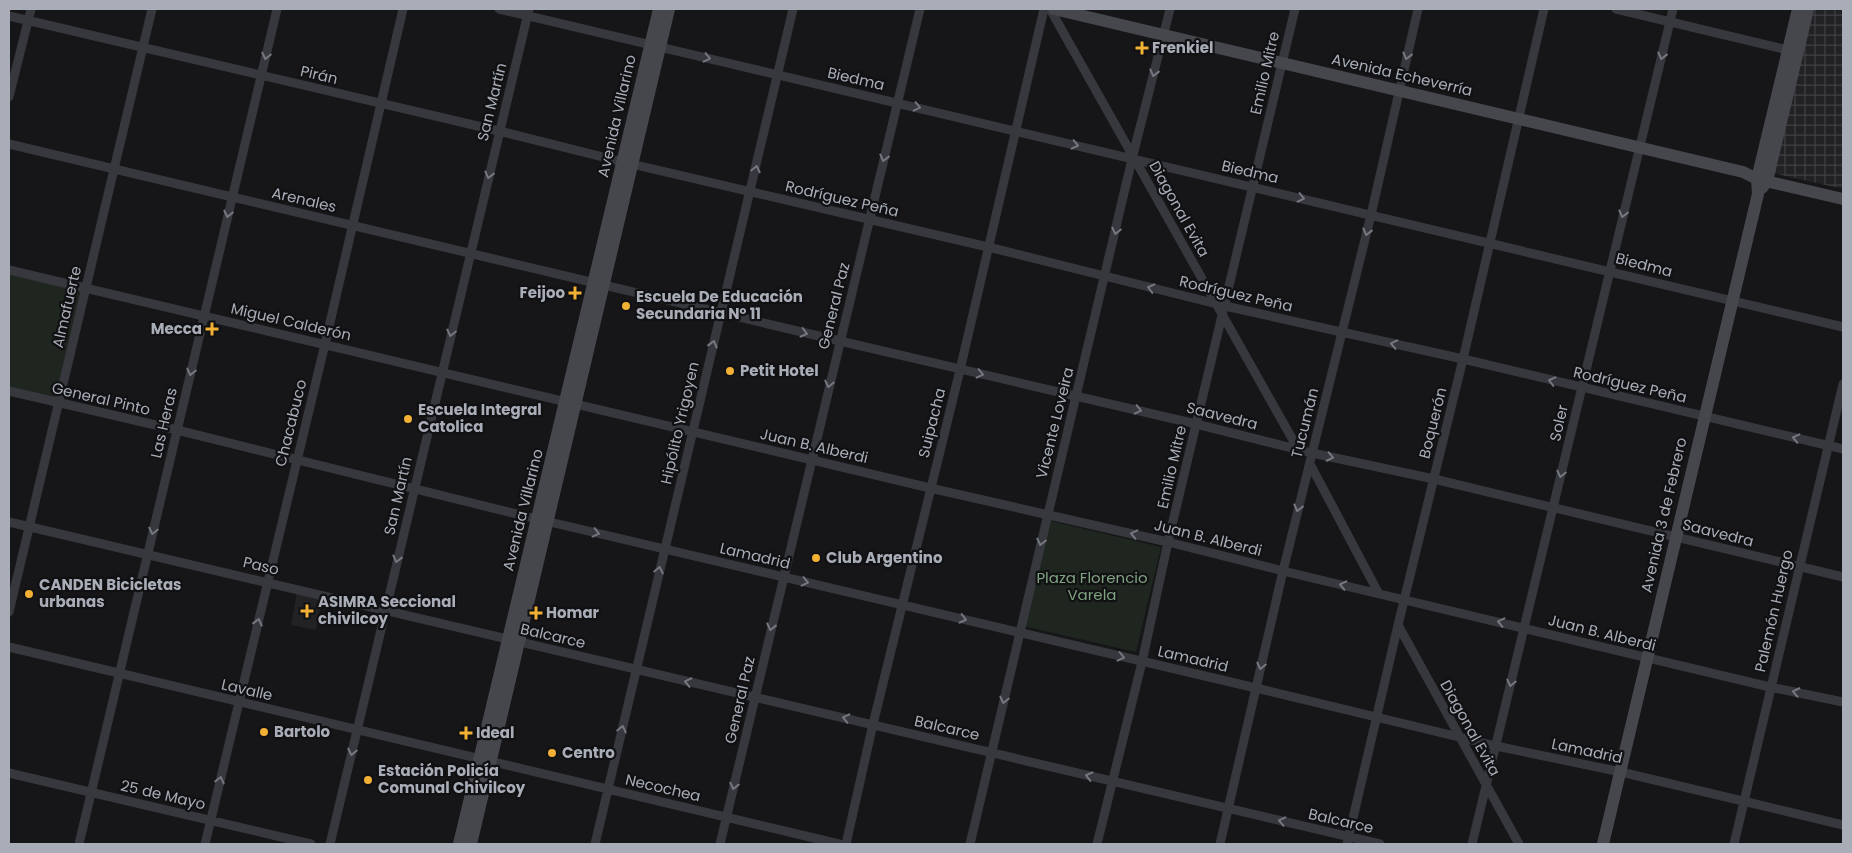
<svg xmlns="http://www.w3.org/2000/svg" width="1852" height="853" viewBox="0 0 1852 853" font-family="Poppins,sans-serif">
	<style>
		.built { fill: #222225 }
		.industrial { fill: url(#industrial-grid) }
		.park { fill: #1e261f }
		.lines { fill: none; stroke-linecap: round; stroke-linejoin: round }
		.minor { stroke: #37383d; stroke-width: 9 }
		.secondary { stroke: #45474d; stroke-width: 12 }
		.oneway { stroke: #757881 }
		.poi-dot { fill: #f2b134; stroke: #111113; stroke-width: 2 }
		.labels { text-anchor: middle; stroke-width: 4.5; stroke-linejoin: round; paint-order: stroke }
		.poi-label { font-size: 15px; font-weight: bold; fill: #a8adb8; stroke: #111113; text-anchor: start }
		.street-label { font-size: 15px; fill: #a8adb8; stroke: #111113 }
		.park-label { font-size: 15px; fill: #7fa381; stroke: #111113 }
	</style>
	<defs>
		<pattern id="industrial-grid" width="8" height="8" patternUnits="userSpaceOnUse" patternTransform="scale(1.25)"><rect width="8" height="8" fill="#222225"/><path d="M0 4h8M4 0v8" fill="none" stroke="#3f3f43"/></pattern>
	</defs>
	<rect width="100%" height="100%" fill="#161618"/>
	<!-- built -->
	<path class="built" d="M297,592L322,597L316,630L291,625Z"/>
	<!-- industrial -->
	<path class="industrial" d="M1812,9H1843V189L1773,173Z"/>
	<!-- park -->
	<path class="park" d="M9,275L81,290L55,403L9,390Z
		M1050,521L1161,547L1136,652L1023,626Z"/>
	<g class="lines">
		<!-- minor -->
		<path class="minor" d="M499,9L1843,327
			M1050,9L1298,449
			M1616,9L1792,51
			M9,16L499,131L623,162L988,247L1225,306L1463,359L1843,449
			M9,97L31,9
			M9,144L840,341L1196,424L1312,453L1434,479L1843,577
			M9,270L930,488L1168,542L1283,571L1770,687L1843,702
			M9,391L177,430L537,519L1256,688L1496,746L1621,772L1843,825
			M1310,464L1379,594
			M9,522L1380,844
			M9,612L152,9
			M1398,625L1519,844
			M9,647L839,844
			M9,773L311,844
			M79,844L277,9
			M205,844L325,344L403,9
			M330,844L529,9
			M595,844L793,9
			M720,844L920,9
			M846,844L873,724L960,370L1044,9
			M970,844L1133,155L1170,9
			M1097,844L1142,662L1168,542L1295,9
			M1220,844L1283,571L1371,215L1418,9
			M1347,844L1398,625L1463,359L1544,9
			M1472,844L1673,9
			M1734,844L1843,384"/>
		<!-- secondary -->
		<path class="secondary" d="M1054,9L1743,172L1757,179L1843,199
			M1762,188L1767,181L1808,9
			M459,844L659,9
			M471,844L669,9
			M1603,844L1758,194L1757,179L1798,9"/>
	</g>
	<!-- one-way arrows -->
	<defs><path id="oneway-chevron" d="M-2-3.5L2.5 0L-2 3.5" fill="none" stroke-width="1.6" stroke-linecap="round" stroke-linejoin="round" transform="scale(1.25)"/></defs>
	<g class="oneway">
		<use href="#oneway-chevron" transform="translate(266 56) rotate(103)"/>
		<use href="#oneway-chevron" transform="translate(1407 56) rotate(104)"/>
		<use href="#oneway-chevron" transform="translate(1662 56) rotate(104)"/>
		<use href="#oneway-chevron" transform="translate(707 58) rotate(13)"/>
		<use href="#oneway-chevron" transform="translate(1154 73) rotate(104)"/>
		<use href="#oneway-chevron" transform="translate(917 107) rotate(13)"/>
		<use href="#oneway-chevron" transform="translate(1075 145) rotate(13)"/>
		<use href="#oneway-chevron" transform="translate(884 158) rotate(104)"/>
		<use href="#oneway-chevron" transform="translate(756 169) rotate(-77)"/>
		<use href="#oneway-chevron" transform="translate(489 175) rotate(104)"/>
		<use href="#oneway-chevron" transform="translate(1301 198) rotate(13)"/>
		<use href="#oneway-chevron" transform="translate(228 214) rotate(103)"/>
		<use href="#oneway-chevron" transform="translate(1623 214) rotate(104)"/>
		<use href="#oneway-chevron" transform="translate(1116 231) rotate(103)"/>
		<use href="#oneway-chevron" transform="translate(1367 232) rotate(104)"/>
		<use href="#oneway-chevron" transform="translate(1151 288) rotate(-166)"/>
		<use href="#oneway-chevron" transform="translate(451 333) rotate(103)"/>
		<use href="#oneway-chevron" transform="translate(804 333) rotate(14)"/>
		<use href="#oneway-chevron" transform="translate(713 344) rotate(-76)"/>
		<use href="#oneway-chevron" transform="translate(1394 344) rotate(-167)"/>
		<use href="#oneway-chevron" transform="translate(191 372) rotate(103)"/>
		<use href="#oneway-chevron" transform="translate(980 374) rotate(13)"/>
		<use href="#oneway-chevron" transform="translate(1552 381) rotate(-166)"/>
		<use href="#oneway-chevron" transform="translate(829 384) rotate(103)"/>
		<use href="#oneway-chevron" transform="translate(1138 410) rotate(13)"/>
		<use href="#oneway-chevron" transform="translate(1796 438) rotate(-167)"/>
		<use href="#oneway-chevron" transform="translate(1330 457) rotate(12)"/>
		<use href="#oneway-chevron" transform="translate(1561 474) rotate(103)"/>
		<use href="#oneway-chevron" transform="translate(1298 508) rotate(104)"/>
		<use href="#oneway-chevron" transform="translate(153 531) rotate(103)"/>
		<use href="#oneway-chevron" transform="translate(596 533) rotate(13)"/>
		<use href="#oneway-chevron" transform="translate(1134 534) rotate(-167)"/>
		<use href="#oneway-chevron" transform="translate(1041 542) rotate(103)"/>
		<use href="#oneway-chevron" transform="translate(397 559) rotate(104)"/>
		<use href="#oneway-chevron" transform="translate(659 570) rotate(-77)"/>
		<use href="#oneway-chevron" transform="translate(805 582) rotate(13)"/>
		<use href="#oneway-chevron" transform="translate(1343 585) rotate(-167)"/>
		<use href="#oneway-chevron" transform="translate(963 619) rotate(14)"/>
		<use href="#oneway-chevron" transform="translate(258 622) rotate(-76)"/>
		<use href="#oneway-chevron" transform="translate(1501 622) rotate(-167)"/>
		<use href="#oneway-chevron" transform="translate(771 627) rotate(104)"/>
		<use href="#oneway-chevron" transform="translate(1121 657) rotate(13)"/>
		<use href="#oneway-chevron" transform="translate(1261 666) rotate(103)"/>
		<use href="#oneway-chevron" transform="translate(688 682) rotate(-167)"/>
		<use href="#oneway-chevron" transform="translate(1511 683) rotate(103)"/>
		<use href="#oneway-chevron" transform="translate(1796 692) rotate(-168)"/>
		<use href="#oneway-chevron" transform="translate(1004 700) rotate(103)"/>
		<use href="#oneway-chevron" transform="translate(846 718) rotate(-167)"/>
		<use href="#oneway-chevron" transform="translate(622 729) rotate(-77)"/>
		<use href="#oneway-chevron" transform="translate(352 752) rotate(103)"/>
		<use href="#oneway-chevron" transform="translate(1089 776) rotate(-166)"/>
		<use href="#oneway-chevron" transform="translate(220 780) rotate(-77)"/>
		<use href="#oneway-chevron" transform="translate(734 786) rotate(103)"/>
		<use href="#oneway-chevron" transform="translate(1282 821) rotate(-167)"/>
	</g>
	<!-- markers -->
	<g class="poi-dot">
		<path d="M1139.5 40.5h5v5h5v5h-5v5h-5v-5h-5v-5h5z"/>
		<path d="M572.5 285.5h5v5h5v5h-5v5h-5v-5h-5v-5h5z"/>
		<circle cx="626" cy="306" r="5"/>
		<path d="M209.5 321.5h5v5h5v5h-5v5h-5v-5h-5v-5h5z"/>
		<circle cx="730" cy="371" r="5"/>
		<circle cx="408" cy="419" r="5"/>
		<circle cx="816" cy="558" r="5"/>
		<circle cx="29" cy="594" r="5"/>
		<path d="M304.5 603.5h5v5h5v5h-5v5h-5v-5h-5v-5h5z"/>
		<path d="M533.5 605.5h5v5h5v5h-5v5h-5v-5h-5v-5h5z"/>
		<circle cx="264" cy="732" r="5"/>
		<path d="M463.5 725.5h5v5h5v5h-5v5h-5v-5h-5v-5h5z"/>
		<circle cx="552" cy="753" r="5"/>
		<circle cx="368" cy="780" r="5"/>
	</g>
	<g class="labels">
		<!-- poi labels -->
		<g class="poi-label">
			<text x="1152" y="53">Frenkiel</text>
			<text x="565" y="298" text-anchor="end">Feijoo</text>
			<text x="636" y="302">Escuela De Educación<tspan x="636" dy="17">Secundaria Nº 11</tspan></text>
			<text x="202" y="334" text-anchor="end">Mecca</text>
			<text x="740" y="376">Petit Hotel</text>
			<text x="418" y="415">Escuela Integral<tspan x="418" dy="17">Catolica</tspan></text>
			<text x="826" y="563">Club Argentino</text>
			<text x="39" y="590">CANDEN Bicicletas<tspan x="39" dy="17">urbanas</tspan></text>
			<text x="318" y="607">ASIMRA Seccional<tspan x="318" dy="17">chivilcoy</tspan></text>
			<text x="546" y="618">Homar</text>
			<text x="274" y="737">Bartolo</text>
			<text x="476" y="738">Ideal</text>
			<text x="562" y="758">Centro</text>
			<text x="378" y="776">Estación Policía<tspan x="378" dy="17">Comunal Chivilcoy</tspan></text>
		</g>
		<!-- street labels -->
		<g class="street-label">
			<text transform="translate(1265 73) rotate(-77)" y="5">Emilio Mitre</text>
			<text transform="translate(319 75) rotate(13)" y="5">Pirán</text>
			<text transform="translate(1402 75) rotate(13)" y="5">Avenida Echeverría</text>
			<text transform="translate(856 79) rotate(13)" y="5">Biedma</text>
			<text transform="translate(492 102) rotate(-76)" y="5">San Martín</text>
			<text transform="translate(617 116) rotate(-77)" y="5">Avenida Villarino</text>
			<text transform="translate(1250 172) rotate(13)" y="5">Biedma</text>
			<text transform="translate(842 199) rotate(13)" y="5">Rodríguez Peña</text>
			<text transform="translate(304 200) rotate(13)" y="5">Arenales</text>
			<text transform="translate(1179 209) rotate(61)" y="5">Diagonal Evita</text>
			<text transform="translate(1644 265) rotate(14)" y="5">Biedma</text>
			<text transform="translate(1236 294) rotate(13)" y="5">Rodríguez Peña</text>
			<text transform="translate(834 306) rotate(-76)" y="5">General Paz</text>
			<text transform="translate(67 307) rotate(-77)" y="5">Almafuerte</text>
			<text transform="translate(291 322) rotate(13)" y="5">Miguel Calderón</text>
			<text transform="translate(1630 385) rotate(13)" y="5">Rodríguez Peña</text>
			<text transform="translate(101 399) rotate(13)" y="5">General Pinto</text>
			<text transform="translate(1222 416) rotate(14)" y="5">Saavedra</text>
			<text transform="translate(164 423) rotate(-77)" y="5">Las Heras</text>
			<text transform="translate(291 423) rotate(-76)" y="5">Chacabuco</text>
			<text transform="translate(680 423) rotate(-77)" y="5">Hipólito Yrigoyen</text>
			<text transform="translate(932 423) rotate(-76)" y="5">Suipacha</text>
			<text transform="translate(1055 423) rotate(-76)" y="5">Vicente Loveira</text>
			<text transform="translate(1305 423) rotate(-76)" y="5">Tucumán</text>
			<text transform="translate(1433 423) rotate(-76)" y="5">Boquerón</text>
			<text transform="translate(1559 423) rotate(-77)" y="5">Soler</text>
			<text transform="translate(814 446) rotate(13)" y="5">Juan B. Alberdi</text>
			<text transform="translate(1172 467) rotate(-77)" y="5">Emilio Mitre</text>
			<text transform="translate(398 496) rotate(-77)" y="5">San Martín</text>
			<text transform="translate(523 510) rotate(-76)" y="5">Avenida Villarino</text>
			<text transform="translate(1664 515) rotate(-77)" y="5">Avenida 3 de Febrero</text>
			<text transform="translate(1718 533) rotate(14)" y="5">Saavedra</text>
			<text transform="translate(1208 538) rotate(14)" y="5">Juan B. Alberdi</text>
			<text transform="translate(755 556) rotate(13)" y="5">Lamadrid</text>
			<text transform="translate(261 566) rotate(13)" y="5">Paso</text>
			<text transform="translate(1774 611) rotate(-77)" y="5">Palemón Huergo</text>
			<text transform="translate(1602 633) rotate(14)" y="5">Juan B. Alberdi</text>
			<text transform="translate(553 636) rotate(13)" y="5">Balcarce</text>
			<text transform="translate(1193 659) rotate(13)" y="5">Lamadrid</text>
			<text transform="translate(247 690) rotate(13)" y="5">Lavalle</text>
			<text transform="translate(740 700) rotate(-77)" y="5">General Paz</text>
			<text transform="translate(947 728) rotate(13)" y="5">Balcarce</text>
			<text transform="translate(1470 728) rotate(61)" y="5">Diagonal Evita</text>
			<text transform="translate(1587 751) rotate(12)" y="5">Lamadrid</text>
			<text transform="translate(663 788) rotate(13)" y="5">Necochea</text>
			<text transform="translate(163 795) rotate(13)" y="5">25 de Mayo</text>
			<text transform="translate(1341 821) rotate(13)" y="5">Balcarce</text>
		</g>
		<!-- park labels -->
		<g class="park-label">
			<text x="1092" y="583">Plaza Florencio<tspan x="1092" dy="17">Varela</tspan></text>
		</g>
	</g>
	<!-- border -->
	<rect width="1852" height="853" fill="none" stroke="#a8adb8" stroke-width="20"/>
</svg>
